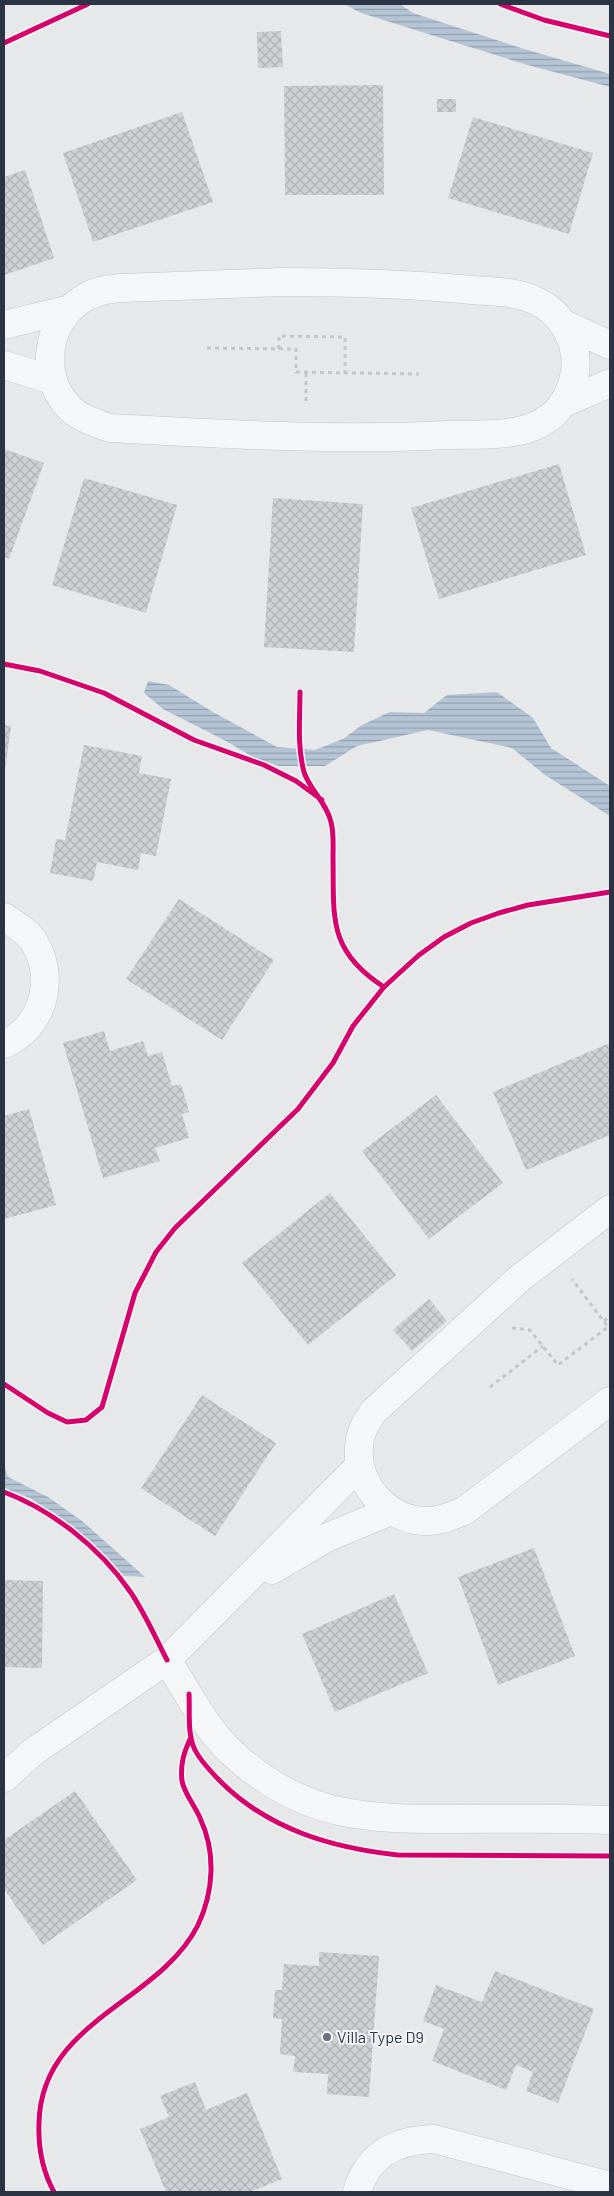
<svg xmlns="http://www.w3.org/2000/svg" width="614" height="2196" viewBox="0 0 614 2196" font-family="Barlow,sans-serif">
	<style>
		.water { fill: url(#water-rules) }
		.building { fill: url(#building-cross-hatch) }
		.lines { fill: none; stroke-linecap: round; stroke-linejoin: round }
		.minor-casing { stroke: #c4c6c8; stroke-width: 29 }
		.path { stroke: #c5c6ca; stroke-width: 3; stroke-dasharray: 4 4; stroke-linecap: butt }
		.minor { stroke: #f5f6f7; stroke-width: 28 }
		.cycleway-casing { stroke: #f4f6f9; stroke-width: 8 }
		.cycleway { stroke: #d6006c; stroke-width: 5 }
		.poi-dot { fill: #6c737f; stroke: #f4f6f9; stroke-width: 2 }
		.labels { text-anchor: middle; stroke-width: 4; stroke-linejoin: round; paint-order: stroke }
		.poi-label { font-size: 16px; fill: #2b3445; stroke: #f4f6f9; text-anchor: start }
	</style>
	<defs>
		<pattern id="water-rules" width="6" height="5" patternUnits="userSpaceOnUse" patternTransform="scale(1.25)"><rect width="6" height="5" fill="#b4c4d5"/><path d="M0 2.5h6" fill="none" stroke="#93a0af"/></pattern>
		<pattern id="building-cross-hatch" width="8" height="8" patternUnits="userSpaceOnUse" patternTransform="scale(1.25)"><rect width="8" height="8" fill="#ced0d3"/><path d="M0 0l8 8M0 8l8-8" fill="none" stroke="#b1b3b6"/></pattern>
	</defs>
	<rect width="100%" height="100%" fill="#e6e8ea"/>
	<!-- water -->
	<path class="water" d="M344,4H400L413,13L521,48L610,74V87L524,64L361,13Z
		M148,681L169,685L213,712L277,747L315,750L343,739L362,725L390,712L424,713L447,695L497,692L533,718L551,748L610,786V816L545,775L512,748L428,730L357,746L325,766H279L255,758L224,740L163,709L144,693Z
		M4,1466L8,1477L48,1497L82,1521L145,1577L124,1576L78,1533L30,1498L4,1489Z"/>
	<!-- building -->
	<path class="building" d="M281,31L283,67L258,68L257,32Z
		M383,85L384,195H285L284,86Z
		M437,99H456V112H437Z
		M182,112L213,202L93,242L63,153Z
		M473,117L593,153L569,234L448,198Z
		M25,170L54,258L4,275V177Z
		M4,449L44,463L9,559L4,557Z
		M559,464L586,555L439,599L411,508Z
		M84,478L177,505L146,613L52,585Z
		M273,498L363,504L354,652L264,647Z
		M4,725L11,726L5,770H4Z
		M84,745L142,756L139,773L171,779L156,856L141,853L138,870L97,862L93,881L50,873L56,839L65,840Z
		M179,899L274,960L222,1040L126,979Z
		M104,1031L110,1051L143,1041L148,1056L162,1052L172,1086L181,1084L189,1112L182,1114L189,1138L155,1148L160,1161L103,1178L63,1043Z
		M610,1043V1135L526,1170L493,1092Z
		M436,1095L503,1183L429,1239L362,1151Z
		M29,1109L56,1205L4,1219V1116Z
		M330,1193L396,1275L308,1345L242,1263Z
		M429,1299L447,1321L412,1351L393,1330Z
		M202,1395L276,1443L215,1536L141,1488Z
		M534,1548L575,1656L498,1685L458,1577Z
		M4,1580L43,1581L42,1668L4,1667Z
		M394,1594L428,1673L335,1712L302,1634Z
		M75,1791L137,1880L43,1945L4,1889V1840Z
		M319,1952L379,1956L369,2097L327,2094L328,2074L293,2072L295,2056L280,2054L282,2019L273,2018L275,1990H282L284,1964L319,1966Z
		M495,1971L594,2009L558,2103L526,2091L533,2072L516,2065L506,2090L432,2061L444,2029L423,2021L436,1985L482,2002Z
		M195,2082L206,2110L247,2093L282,2179L250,2192H166L140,2129L169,2117L160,2096Z"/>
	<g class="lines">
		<defs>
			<path id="minor" d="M282,282C346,282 409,284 472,290C492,292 516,291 534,300C562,312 579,342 575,372C571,396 558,416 535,426C508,437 475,434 447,435C334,441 222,434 110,428C98,424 85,420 74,412C37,381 44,320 86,297C98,290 111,289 123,288Z
				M564,324L610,345
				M4,325L70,309
				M4,365L53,380
				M566,402L610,383
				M4,917C14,924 27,931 34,942C56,978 44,1027 4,1044
				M610,1209L520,1278L373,1412C366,1423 359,1434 359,1447C356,1486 388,1521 427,1521C440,1521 452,1516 464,1511L610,1401
				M272,1570L328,1537L391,1511
				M167,1660C187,1691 205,1728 232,1753C304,1819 367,1819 458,1819C509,1819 560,1818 610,1820
				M4,1778L33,1752L167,1660L360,1465
				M357,2192C368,2154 396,2140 434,2139L610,2186"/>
		</defs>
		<!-- minor casing -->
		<use href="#minor" class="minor-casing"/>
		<!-- path -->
		<path class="path" d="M207,348L296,349V372L419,374
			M279,349V336L345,337V373
			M306,373V405
			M604,1321L610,1316
			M512,1328L530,1330L558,1365L608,1327L572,1279
			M490,1387L543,1346"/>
		<!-- minor -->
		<use href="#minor" class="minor"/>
		<defs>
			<path id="cycleway" d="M500,4L544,20L610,36
				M4,43L88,4
				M4,664L40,671L104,693L194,740L264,765L296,781L322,800
				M300,692C300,718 297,746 304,772C309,789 327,803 331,822C334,833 333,846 333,857C334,917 327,950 384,987
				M4,1384L48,1413L67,1422L86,1420L102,1407L135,1293L156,1252L175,1228L298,1109L333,1063L353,1026L384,987L419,955L444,937L471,923L499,913L528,905L610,892
				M4,1492C52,1510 99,1547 129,1590C144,1611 155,1637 167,1660
				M189,1694C190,1712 187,1734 195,1750C201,1762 213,1774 222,1783C270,1830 333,1848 398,1855L610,1856
				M54,2192C42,2170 38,2147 39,2123C41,2020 159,2003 198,1925C214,1891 216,1852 200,1818C195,1806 184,1793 182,1781C180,1764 184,1752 191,1737"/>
		</defs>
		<!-- cycleway casing -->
		<use href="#cycleway" class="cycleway-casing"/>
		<!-- cycleway -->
		<use href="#cycleway" class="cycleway"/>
	</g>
	<!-- markers -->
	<circle class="poi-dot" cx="327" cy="2037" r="5"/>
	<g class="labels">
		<!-- poi labels -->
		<g class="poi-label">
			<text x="337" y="2043">Villa Type D9</text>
		</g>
	</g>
	<!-- border -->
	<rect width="614" height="2196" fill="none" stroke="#2b3445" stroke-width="10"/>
</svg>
